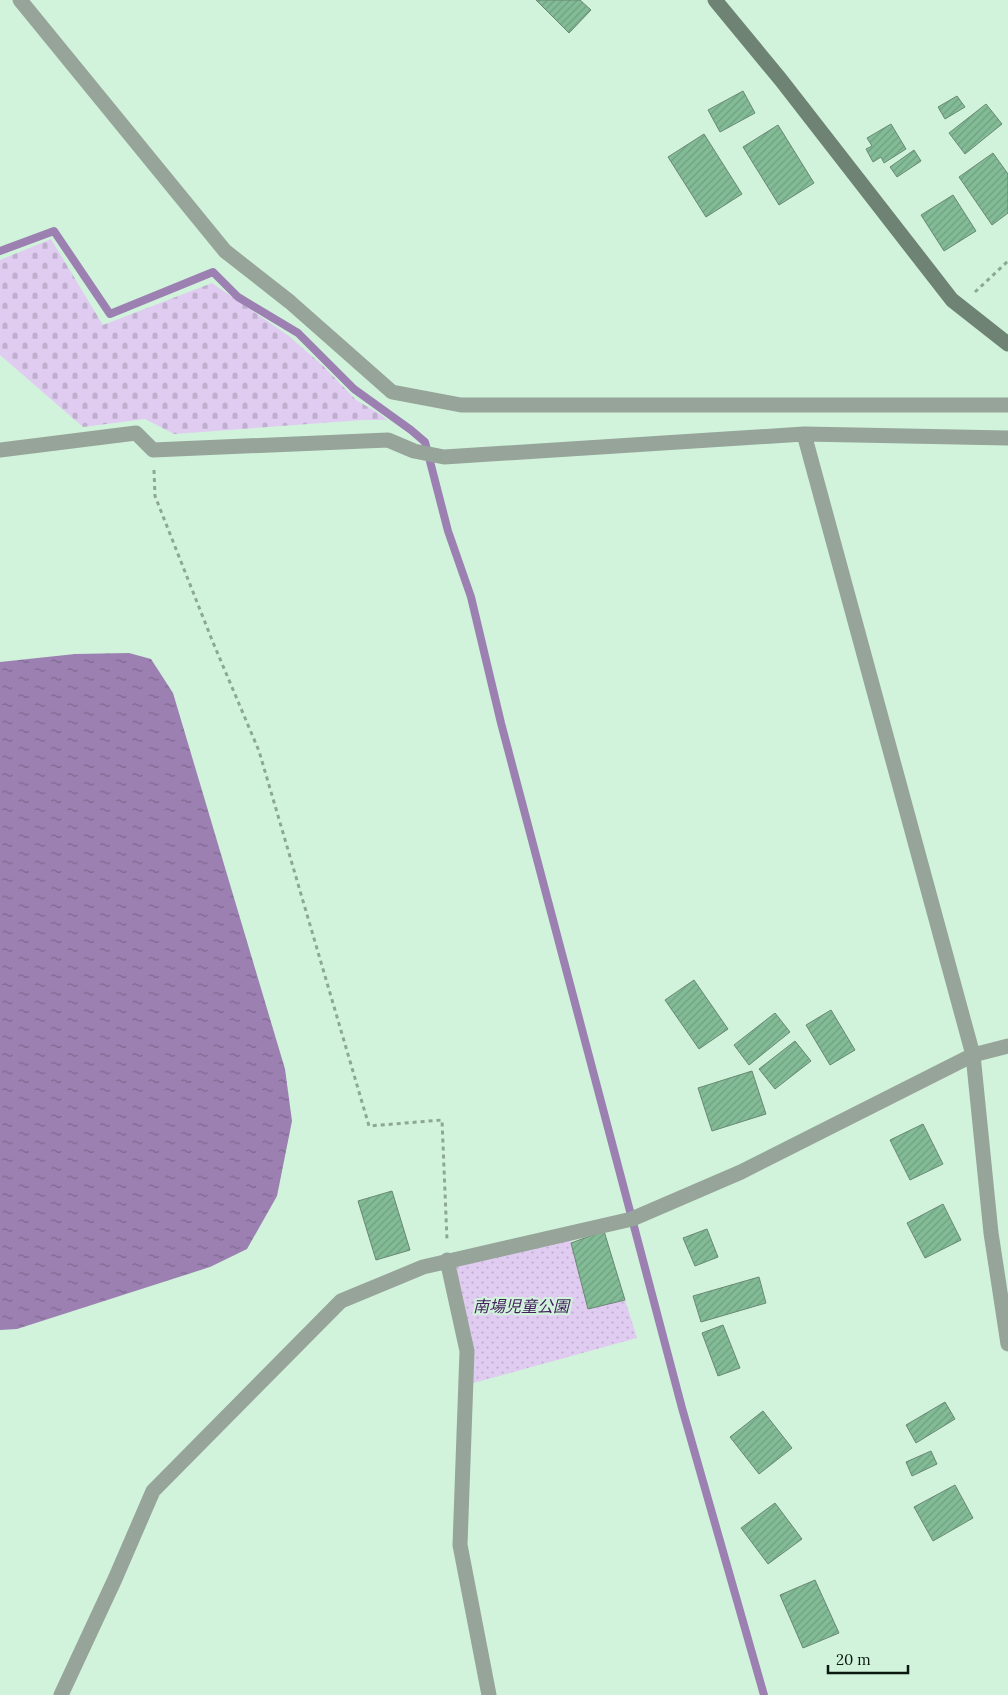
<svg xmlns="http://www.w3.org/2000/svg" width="1008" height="1695" viewBox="0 0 1008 1695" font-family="Lora,'Noto Sans JP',serif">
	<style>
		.cemetery { fill: url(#cemetery-stones) }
		.park { fill: url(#park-dots) }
		.water { fill: url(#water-ripples) }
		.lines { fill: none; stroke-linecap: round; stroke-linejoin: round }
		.stream { stroke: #9c80b2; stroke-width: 8 }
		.building { fill: url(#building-hatch); stroke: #698873 }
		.path { stroke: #8da795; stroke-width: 3; stroke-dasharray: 4 4; stroke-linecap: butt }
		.street { stroke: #96a49a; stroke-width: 15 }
		.secondary { stroke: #6e8374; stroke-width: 15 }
		.labels { text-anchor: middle; stroke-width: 4.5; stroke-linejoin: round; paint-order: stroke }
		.park-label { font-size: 16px; font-style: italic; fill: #45205e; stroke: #d1f3db }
	</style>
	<defs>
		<pattern id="cemetery-stones" width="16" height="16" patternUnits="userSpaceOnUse" patternTransform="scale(1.25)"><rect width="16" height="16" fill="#e0ccf1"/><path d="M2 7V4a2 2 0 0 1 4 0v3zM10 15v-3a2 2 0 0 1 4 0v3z" fill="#bfaece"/></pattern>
		<pattern id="park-dots" width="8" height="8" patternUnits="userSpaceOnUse" patternTransform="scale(1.25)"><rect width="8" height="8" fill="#e0ccf1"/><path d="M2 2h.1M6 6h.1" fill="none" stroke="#bfaece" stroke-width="1.8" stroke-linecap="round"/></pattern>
		<pattern id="water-ripples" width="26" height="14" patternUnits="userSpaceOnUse" patternTransform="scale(1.25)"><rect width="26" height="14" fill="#9c80b2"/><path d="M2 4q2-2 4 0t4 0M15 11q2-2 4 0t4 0" fill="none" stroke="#7d688f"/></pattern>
		<pattern id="building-hatch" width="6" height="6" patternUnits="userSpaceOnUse" patternTransform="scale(1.25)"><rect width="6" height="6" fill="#82bb96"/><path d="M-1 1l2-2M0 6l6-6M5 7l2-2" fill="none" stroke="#6fa080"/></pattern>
	</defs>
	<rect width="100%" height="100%" fill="#d1f3db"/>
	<!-- cemetery -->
	<path class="cemetery" d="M51,239L103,325L212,283L289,336L322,365L356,400L380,414L387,420H363L174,434L145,419L83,427L0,355V260Z"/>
	<!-- park -->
	<path class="park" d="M570,1233L571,1243L588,1308L625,1300L637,1338L466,1385L447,1260Z"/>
	<!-- water -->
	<path class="water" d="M129,653L151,659L173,693L285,1069L292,1121L277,1196L247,1249L210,1267L17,1329L0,1330V662L75,654Z"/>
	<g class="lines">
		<!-- stream -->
		<path class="stream" d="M0,251L54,231L110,314L213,272L238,297L298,333L354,389L411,430L425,442L448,531L471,597L501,723L682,1408L764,1695"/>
	</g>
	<!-- building -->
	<path class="building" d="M536,0H580L591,10L569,33Z
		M743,91L755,113L720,132L708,110Z
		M957,96L965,107L945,119L938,107Z
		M986,104L1002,124L965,154L949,133Z
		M891,124L906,149L884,163L881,157L873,162L866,149L872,146L867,138Z
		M778,125L814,183L779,205L743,147Z
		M704,134L742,194L706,217L668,157Z
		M914,150L921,161L897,177L890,167Z
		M993,153L1008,174V213L992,225L959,177Z
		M953,195L976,231L944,251L921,215Z
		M694,980L728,1029L699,1049L665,1000Z
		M831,1010L855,1050L830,1065L806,1025Z
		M775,1013L790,1032L749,1065L734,1045Z
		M795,1041L811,1061L775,1089L759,1069Z
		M752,1071L766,1114L712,1131L698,1088Z
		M923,1124L943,1164L910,1180L890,1140Z
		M392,1191L410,1250L376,1260L358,1201Z
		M943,1204L961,1240L925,1258L907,1223Z
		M707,1229L718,1257L695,1266L683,1238Z
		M604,1231L625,1300L588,1309L571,1243Z
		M759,1277L766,1303L701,1322L693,1296Z
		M723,1325L740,1368L718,1376L702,1333Z
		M945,1402L955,1419L916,1443L906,1425Z
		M763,1411L792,1448L759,1474L730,1437Z
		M931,1451L937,1464L912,1476L906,1462Z
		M955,1485L973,1518L933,1541L914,1507Z
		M775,1503L802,1539L768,1564L741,1528Z
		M815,1580L839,1633L803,1648L780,1595Z"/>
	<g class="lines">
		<!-- path -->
		<path class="path" d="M975,292L1008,261
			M154,470L155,496L212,640L259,751L369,1126L442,1120L447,1240"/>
		<!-- street -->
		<path class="street" d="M20,0L225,251L290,302L392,392L461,405H1008
			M804,434L973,1055L991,1233L1008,1344
			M0,450L136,433L153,450L388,440L414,451L444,457L804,434L1008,438
			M447,1260L467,1351L460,1545L489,1695
			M61,1695L115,1579L153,1491L341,1301L423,1267L632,1219L741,1172L973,1055L1008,1046"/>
		<!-- secondary -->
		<path class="secondary" d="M715,0L781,80L952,300L1008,344"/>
	</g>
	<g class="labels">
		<!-- park labels -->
		<g class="park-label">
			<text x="521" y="1312">南場児童公園</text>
		</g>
	</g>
	<!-- scale -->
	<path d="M828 1665v8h80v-8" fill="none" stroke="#0b1810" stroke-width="2.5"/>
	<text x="836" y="1665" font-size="15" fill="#0b1810" stroke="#d1f3db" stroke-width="4" paint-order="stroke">20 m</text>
</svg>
